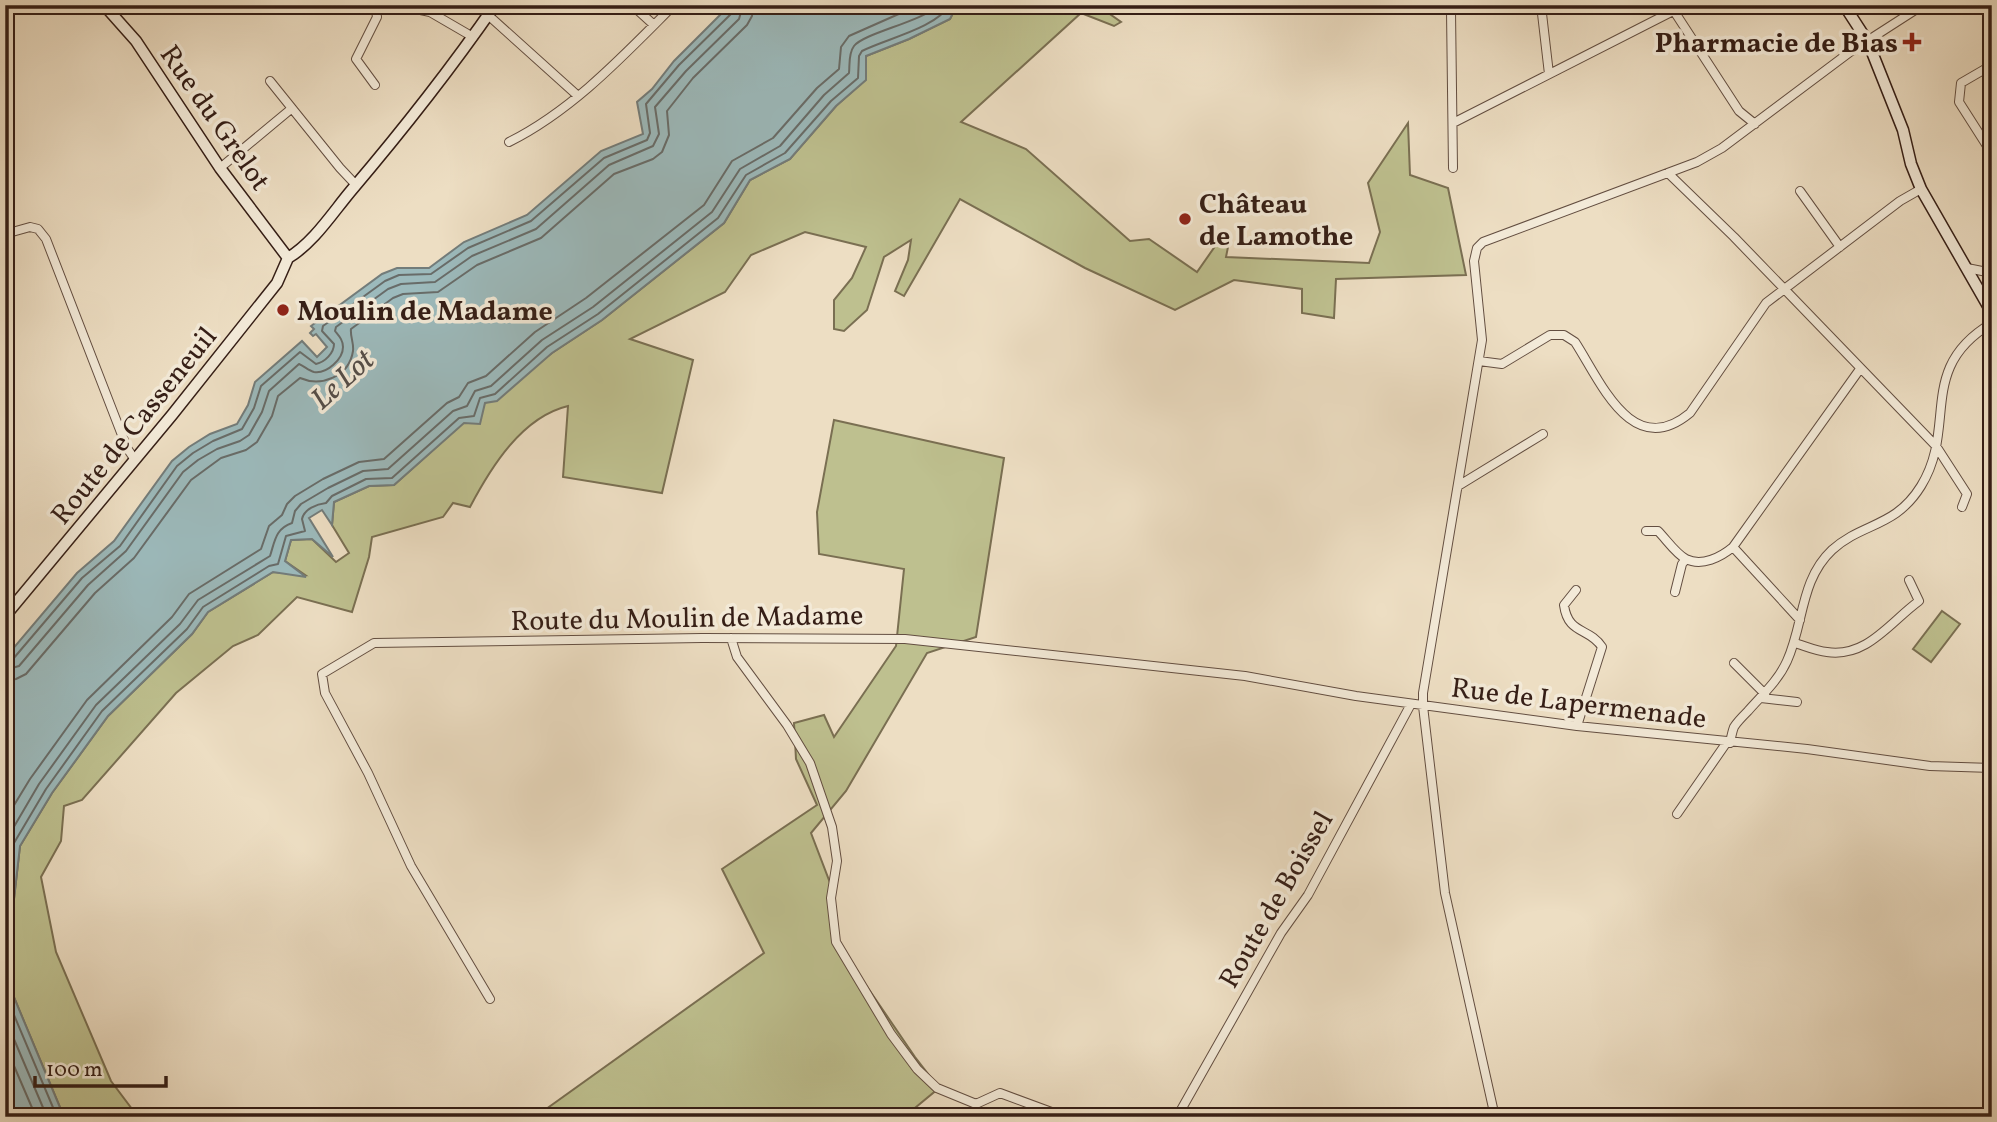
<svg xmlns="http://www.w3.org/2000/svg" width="1997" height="1122" viewBox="0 0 1997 1122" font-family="Vollkorn,serif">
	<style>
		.green { fill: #bec08f; stroke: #7a6f52; stroke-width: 2 }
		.water { fill: #9cbabc; stroke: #737c7a; stroke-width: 2 }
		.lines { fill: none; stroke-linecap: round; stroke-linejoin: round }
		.shore { stroke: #686c69; stroke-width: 2 }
		.street-casing { stroke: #634e41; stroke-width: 10 }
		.secondary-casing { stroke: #351e16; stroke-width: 13 }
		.street { stroke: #f3ead8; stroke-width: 8 }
		.secondary { stroke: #f3ead8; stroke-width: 10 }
		.poi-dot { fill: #8f2418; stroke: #f3ead8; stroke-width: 2.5 }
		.labels { text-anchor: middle; stroke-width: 7; stroke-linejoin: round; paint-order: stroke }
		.poi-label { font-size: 28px; font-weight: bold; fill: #351e16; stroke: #f3ead8; text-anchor: start }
		.street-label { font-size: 28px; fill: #351e16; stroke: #f3ead8 }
		.water-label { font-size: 30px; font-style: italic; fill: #544d48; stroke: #f3ead8 }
	</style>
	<rect width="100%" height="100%" fill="#eddec3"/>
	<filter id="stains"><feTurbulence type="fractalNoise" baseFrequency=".00286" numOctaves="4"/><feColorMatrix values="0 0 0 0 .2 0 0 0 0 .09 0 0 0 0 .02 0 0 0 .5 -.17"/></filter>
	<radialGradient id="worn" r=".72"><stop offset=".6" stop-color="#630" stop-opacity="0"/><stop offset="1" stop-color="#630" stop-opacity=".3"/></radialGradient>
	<!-- green -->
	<path class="green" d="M957,5H1097L1121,22L1114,26L1081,13L961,122L1026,149L1130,241L1149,239L1197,272L1223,235L1230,237L1226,257L1369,263L1380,232L1368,183L1408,123L1410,175L1448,188L1466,275L1336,279L1334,318L1302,313V289L1234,280L1175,310L1085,268L960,199L904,296L895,291L908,260L911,240L884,257L867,310L844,331L834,329V300L852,278L866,247L805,232L751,255L725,292L630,339L693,360L662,493L563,477L568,406C522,417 491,467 470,507L453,503L443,517L372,537L369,557L352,612L297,597L258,635L233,646L176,693L82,800L64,806L61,841L41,877L56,952L111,1081L138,1117H64L13,995L14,899L20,846L52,793L108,716L192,634L208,612L273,572L305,575L285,561L291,540L312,539L336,562L349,553L332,525L334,502L369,486L394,485L485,403L552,353L602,320L724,223L750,180L790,159L836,106L865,80L866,56L909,39L950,19Z
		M834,420L1004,458L976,637L927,653L846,791L811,833L832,888L833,937L915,1057L939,1088L904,1117H535L764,953L722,869L817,805L796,759L794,723L824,715L834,737L896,646L904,569L819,554L817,512Z
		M1942,611L1960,624L1931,662L1913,649Z"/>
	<!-- water -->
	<path class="water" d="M730,5H957L950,19L909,39L866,56V80L836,106L790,159L750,180L724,223L602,320L552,353L497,401L485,403L480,424L464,423L394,485L369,486L334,502L332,525L322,510L309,518L333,557L312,539L291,540L285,561L306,577L273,572L208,612L192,634L108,716L52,793L20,846L14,899L13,995L64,1117H5V658L77,573L114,541L172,461L189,447L210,434L237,424L248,405L255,382L302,341L317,357L327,347L316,334L313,336L310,333L314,329L311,326L382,274L397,268H429L464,242L527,215L601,151L643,134L637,102L652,89L674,61Z"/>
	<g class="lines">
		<!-- shore -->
		<path class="shore" d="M5,661L13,659L82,578L120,546L177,466L193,453L213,441L242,429L254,408L261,386L300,352L316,364C325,362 334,353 334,344L322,331L323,326L385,281L399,275L431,274L468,248L531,221L604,158L647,140L650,133L646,104L679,65L732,13L734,5
			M5,670L19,666L88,585L126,551L183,472L198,460L217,449L240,441L249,435L262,412L269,391L299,364C304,366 309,371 314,372C327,374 343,359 343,347C343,340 339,336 335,331L336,327L388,289L401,284L435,282L472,256L536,229L609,165L653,146L659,134L655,107L686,71L739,19L743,5
			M5,681L16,679L26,674L95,593L134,558L191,480L221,458L246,450L257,442L272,416L278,396L300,378C321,387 349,377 353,351C354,343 350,336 351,329L393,298L403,294L438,292L477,265L541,238L614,174L653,159L662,152L669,135L667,111L693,78L747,25L752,16L753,5
			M5,820L30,779L87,700L172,617L189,594L261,549L269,526L282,515L287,504L295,496L323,479L359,462L384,459L447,403L459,397L468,383L486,376L535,332L586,298L704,205L732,161L773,138L817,88L839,69L841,47L849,36L919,5
			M5,842L39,784L96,705L180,624L198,600L270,556C275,541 275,529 292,523L295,511L301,504L328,488L363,471L388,469L453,411L467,406L475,391L491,386L542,340L593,307L712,212L740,169L780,146L824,95L849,73C850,65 848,54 854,46C864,33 921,22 939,5
			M5,1018L47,1117
			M5,1045L36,1117
			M57,1117L6,996L7,899L14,843L46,789L102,711L187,629L203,607L269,566L278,564L286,536L305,531L302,519C304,509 317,504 326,503L332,496L366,479L392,478L459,418L474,416L480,398L495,394L547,347L598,314L718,218L746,175L785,153L831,101L858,78L859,56L862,51C885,39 937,28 949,5"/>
		<defs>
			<path id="street" d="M375,5L377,17L356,59L375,85
				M397,5L430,12L473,37
				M632,5L654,25
				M1541,5L1549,74
				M1674,11L1739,111L1755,124
				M488,15L578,96
				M1992,65L1961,83L1959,102L1989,149L1992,150
				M270,81L340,168L356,185
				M1453,123L1685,5
				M509,142C573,110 623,56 674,5
				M220,168L291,109
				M1453,168L1451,11L1455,5
				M1668,173L1734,237L1936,446L1967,494L1962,507
				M1800,191L1840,247
				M5,234L30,227L38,229L46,239L127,448L135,460
				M1967,268L1992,273
				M1479,361L1502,364L1550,335H1564L1575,342C1601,382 1632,461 1690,413L1766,303L1900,201L1921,189
				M1458,486L1543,434
				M1646,531H1658C1666,539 1676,554 1686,559C1702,567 1721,557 1733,547L1860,369
				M1733,547L1800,620
				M1576,590L1564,605C1568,635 1589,627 1602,647L1577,726
				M1675,592L1682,564L1686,559
				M731,638L737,657L787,725L810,763L832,827L837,861L831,898L836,942L891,1034L917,1069L937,1088L976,1104L1000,1093L1065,1117
				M1795,643C1805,646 1816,651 1827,652C1867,658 1890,622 1919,601L1909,580
				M1734,663L1765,694
				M1761,698L1797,702
				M1730,743C1731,738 1732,732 1734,727C1737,722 1743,716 1748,711C1762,695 1778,681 1787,661C1804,624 1800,580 1832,550C1863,522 1895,528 1921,486C1958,426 1916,368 1992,323
				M1677,814L1727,742
				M490,999L411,866L368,773L325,693L322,674L374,643L702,638L905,639L1245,676L1356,696L1577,726L1807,749L1930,766L1992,768
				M1177,1117L1281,933L1308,895L1411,704
				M1495,1117L1445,893L1423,706V693L1482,340L1474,261L1477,248L1483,242L1697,162L1722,148L1850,52L1923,5"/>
			<path id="secondary" d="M104,5L136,41L220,168L288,258
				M1844,5L1868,42L1903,130L1911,164L1921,189L1992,313
				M288,258C313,243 331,215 350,192C401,132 450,70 495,5
				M5,616L172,415L277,283L288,258"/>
		</defs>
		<!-- street casing -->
		<use href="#street" class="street-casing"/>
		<!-- secondary casing -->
		<use href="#secondary" class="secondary-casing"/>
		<!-- street -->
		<use href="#street" class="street"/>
		<!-- secondary -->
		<use href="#secondary" class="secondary"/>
	</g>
	<!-- markers -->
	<g class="poi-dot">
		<path d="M1908.5 31.5h7v7h7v7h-7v7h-7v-7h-7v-7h7z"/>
		<circle cx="1185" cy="219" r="7"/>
		<circle cx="283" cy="310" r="7"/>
	</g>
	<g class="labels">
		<!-- poi labels -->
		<g class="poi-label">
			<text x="1898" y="52" text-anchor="end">Pharmacie de Bias</text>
			<text x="1199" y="213">Château<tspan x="1199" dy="32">de Lamothe</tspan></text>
			<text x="297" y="320">Moulin de Madame</text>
		</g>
		<!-- street labels -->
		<g class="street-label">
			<text transform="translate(216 117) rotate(55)" y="10">Rue du Grelot</text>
			<text transform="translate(133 425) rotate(-51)" y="10">Route de Casseneuil</text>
			<text transform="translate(687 617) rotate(-1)" y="10">Route du Moulin de Madame</text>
			<text transform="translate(1579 702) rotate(7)" y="10">Rue de Lapermenade</text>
			<text transform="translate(1275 899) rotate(-60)" y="10">Route de Boissel</text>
		</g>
		<!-- water labels -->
		<g class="water-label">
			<text transform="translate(342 379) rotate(-42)" y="10">Le Lot</text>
		</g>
	</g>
	<!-- margin -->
	<rect width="1997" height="1122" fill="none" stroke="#eddec3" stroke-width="28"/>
	<rect x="7" y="7" width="1983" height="1108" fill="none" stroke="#351e16" stroke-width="3.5"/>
	<rect x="14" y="14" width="1969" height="1094" fill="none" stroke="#351e16" stroke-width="2"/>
	<!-- scale -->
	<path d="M35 1076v10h131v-10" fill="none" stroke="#351e16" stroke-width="3.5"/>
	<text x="46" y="1076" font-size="21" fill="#351e16" stroke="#f3ead8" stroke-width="5" paint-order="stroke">100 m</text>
	<rect width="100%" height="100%" filter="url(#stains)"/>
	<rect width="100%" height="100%" fill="url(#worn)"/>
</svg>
